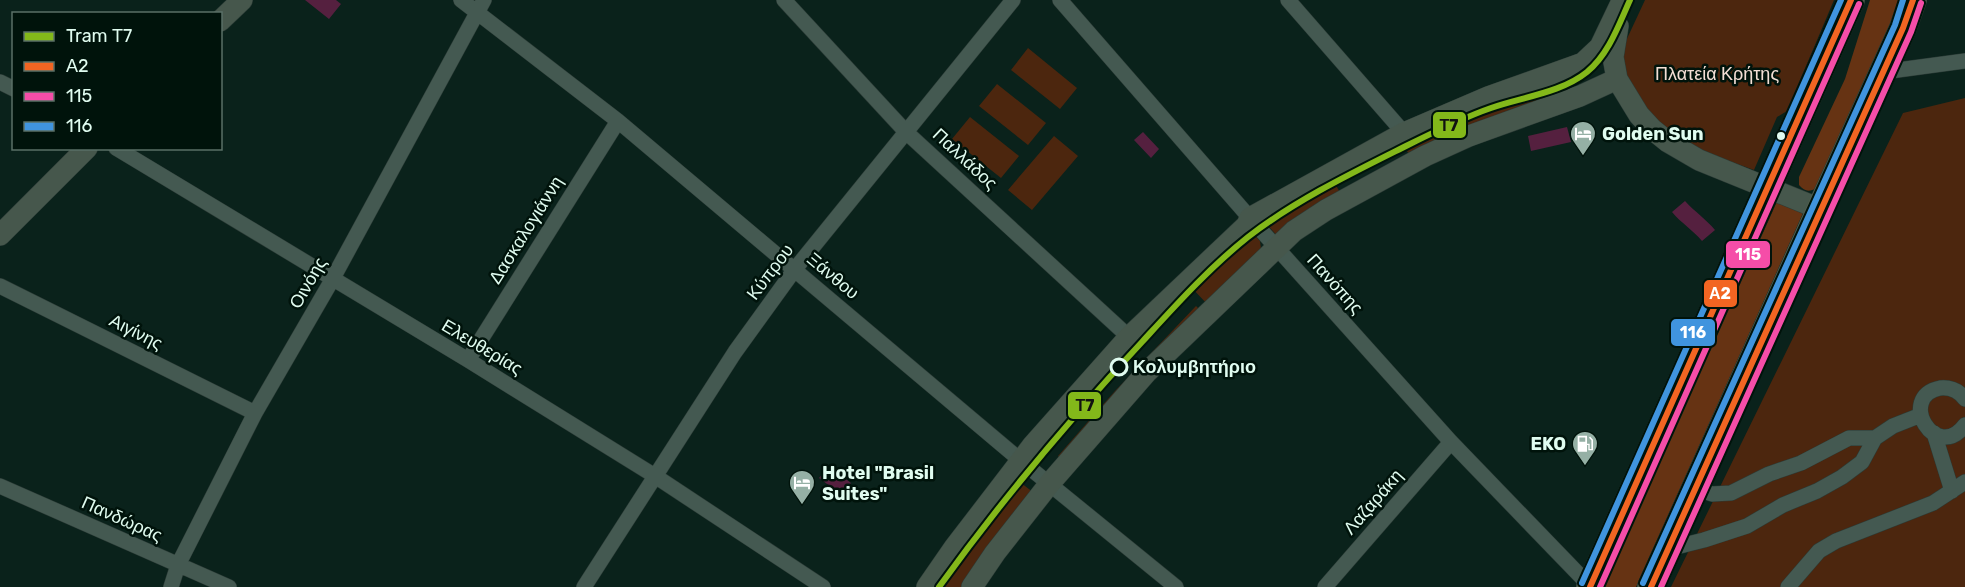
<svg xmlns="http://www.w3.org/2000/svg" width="1965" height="587" viewBox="0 0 1965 587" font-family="Rubik,sans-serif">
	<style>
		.green { fill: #4c260e }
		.forest { fill: #663313 }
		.water { fill: #55203f }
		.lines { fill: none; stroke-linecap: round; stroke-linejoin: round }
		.street-casing { stroke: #2b3b36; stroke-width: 16 }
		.secondary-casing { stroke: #2b3b36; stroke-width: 22 }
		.highway-casing { stroke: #2b3b36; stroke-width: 28 }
		.street { stroke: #445951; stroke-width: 15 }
		.secondary { stroke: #46574c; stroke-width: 21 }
		.highway { stroke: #535f4d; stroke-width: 27 }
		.bus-1-casing { stroke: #00130b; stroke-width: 10 }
		.bus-2-casing { stroke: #00130b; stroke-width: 10 }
		.bus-3-casing { stroke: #00130b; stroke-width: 10 }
		.bus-1 { stroke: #f26522; stroke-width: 6 }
		.bus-2 { stroke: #f54da8; stroke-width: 6 }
		.bus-3 { stroke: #4094de; stroke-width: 6 }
		.tram-1-casing { stroke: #00130b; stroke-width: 10 }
		.tram-1 { stroke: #83b81a; stroke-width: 6 }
		.bus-dot { fill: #e0fcf0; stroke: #00130b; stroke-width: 2 }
		.stop-dot { fill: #00130b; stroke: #e0fcf0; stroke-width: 3 }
		.labels { text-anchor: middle; stroke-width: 5; stroke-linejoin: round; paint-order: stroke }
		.park-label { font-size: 18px; fill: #f3dfd5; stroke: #00130b }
		.poi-label { font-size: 18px; font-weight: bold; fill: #e0fcf0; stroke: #00130b; text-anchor: start }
		.street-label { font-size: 18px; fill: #e0fcf0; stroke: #00130b }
		.stop-label { font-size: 18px; font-weight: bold; fill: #e0fcf0; stroke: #00130b; text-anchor: start }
		.line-badge { stroke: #00130b; stroke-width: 2 }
		.badge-label { font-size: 16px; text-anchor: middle; font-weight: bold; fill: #fff }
		.pale-badge-label { font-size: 16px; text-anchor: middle; font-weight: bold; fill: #111 }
	</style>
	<rect width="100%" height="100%" fill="#0a221b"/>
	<!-- green -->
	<path class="green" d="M1645,0H1834L1787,111L1777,117L1754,170L1709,154L1680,138L1651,119L1623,73L1618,58Z
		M1028,48L1077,88L1060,109L1011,70Z
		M997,84L1046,123L1028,145L979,106Z
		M1540,88L1545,105L1411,158L1403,144L1466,114Z
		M1965,98V587H1671L1903,113Z
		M970,117L1019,156L1001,178L952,139Z
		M1054,136L1078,156L1032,210L1008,190Z
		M1333,180L1342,196L1278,237L1264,221Z
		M1251,231L1260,241L1261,249L1208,305L1191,287Z
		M1184,293L1189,298L1112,378L1050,450L1045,445L1122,357Z
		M1196,306L1200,310L1062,460L1058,456L1115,391Z
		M1016,479L1034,493L962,587H935Z"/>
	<!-- forest -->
	<path class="forest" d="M1870,0H1899L1885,39L1817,188C1809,192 1805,192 1799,185V177L1845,79Z
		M1778,199L1804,211L1636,587H1604Z"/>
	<!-- water -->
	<path class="water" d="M305,0H336L341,4L329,19Z
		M1567,127L1571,142L1531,151L1528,136Z
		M1143,132L1159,149L1151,158L1134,140Z
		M1685,201C1695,212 1706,219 1715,230L1702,241C1693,230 1681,223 1672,212Z
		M829,466L851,483L842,495L819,478Z"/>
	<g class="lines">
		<defs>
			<path id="street" d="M461,0L618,121L1020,460L1176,587
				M784,0L906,132L1129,337
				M1060,0L1250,218L1451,442L1590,586
				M1288,0L1404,133
				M1883,72L1965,61
				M0,82L14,89
				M116,148L468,360L655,476L823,587
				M0,286L255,413
				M468,360L618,121
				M1965,399C1959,391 1950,387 1940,388C1896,397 1936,464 1965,425
				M1934,433L1952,491
				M0,486L229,587
				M1695,488L1712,494L1731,493L1769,474L1801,463L1849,438H1875
				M1668,549L1704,540L1747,526L1783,505L1817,491L1842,477L1862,462L1875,438L1893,426L1921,415
				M171,587L178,565L255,413L332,280L484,0
				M584,587L735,352L795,269L1013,0
				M1325,587L1451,442
				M1788,587L1819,551L1836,541L1933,503L1965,482"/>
			<path id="secondary" d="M220,21L242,0
				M1618,26L1613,57L1617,79L1639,115L1652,129L1668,142L1699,160L1820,209
				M0,235L87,148
				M927,587L954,548L1033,445L1129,337L1247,225L1250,218L1404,133L1488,97L1583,63L1600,47L1622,1
				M972,587L995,553L1050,483L1146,373L1294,231L1326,210L1425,156L1469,136L1580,96L1617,79"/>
			<path id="highway" d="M1590,587L1851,0
				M1651,587L1813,225L1903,28L1913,0"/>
		</defs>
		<!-- street casing -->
		<use href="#street" class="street-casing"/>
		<!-- secondary casing -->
		<use href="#secondary" class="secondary-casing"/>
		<!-- highway casing -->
		<use href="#highway" class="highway-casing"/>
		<!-- street -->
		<use href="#street" class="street"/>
		<!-- secondary -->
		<use href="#secondary" class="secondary"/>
		<!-- highway -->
		<use href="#highway" class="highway"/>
		<defs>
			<path id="bus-1" d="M1590,587L1851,0
				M1651,587L1903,28L1913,0"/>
			<path id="bus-2" d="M1600,587L1859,4
				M1661,587L1911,32L1921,3"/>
			<path id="bus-3" d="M1582,583L1841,0
				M1643,583L1895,25L1903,0"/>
		</defs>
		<!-- bus-1 casing -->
		<use href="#bus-1" class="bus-1-casing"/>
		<!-- bus-2 casing -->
		<use href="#bus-2" class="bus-2-casing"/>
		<!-- bus-3 casing -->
		<use href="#bus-3" class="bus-3-casing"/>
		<!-- bus-1 -->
		<use href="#bus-1" class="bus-1"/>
		<!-- bus-2 -->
		<use href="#bus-2" class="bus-2"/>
		<!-- bus-3 -->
		<use href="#bus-3" class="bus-3"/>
		<defs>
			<path id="tram-1" d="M939,587C1001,501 1069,420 1142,342C1175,306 1209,268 1248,237C1296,200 1352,173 1406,146C1434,132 1462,118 1491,108C1522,97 1561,93 1587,72C1609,54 1619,24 1630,0"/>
		</defs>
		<!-- tram-1 casing -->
		<use href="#tram-1" class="tram-1-casing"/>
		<!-- tram-1 -->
		<use href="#tram-1" class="tram-1"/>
	</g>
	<!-- icons -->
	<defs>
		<symbol id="hotel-pin" viewBox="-11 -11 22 30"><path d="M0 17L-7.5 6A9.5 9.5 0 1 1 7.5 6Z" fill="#95b0a5" stroke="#00130b"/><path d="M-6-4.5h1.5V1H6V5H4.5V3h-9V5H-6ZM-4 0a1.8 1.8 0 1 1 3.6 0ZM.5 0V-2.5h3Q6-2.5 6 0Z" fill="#fff"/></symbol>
		<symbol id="fuel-pin" viewBox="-11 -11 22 30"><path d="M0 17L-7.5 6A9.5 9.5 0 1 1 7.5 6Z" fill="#95b0a5" stroke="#00130b"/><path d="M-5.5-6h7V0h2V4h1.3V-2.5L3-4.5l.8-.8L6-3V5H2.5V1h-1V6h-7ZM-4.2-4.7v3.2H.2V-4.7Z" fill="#fff"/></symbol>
	</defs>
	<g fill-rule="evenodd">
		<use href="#hotel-pin" x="1568" y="119" width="30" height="40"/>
		<use href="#fuel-pin" x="1570" y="429" width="30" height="40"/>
		<use href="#hotel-pin" x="787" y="468" width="30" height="40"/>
	</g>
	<!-- markers -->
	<circle class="bus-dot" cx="1781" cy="136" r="5"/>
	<circle class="stop-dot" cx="1119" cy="367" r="8"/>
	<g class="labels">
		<!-- park labels -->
		<g class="park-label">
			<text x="1717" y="80">Πλατεία Κρήτης</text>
		</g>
		<!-- poi labels -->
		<g class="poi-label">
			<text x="1602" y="140">Golden Sun</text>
			<text x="1566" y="450" text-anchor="end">EKO</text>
			<text x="822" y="479">Hotel "Brasil<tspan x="822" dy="21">Suites"</tspan></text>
		</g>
		<!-- street labels -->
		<g class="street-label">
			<text transform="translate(965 159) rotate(43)" y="6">Παλλάδος</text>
			<text transform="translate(526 230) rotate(-58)" y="6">Δασκαλογιάννη</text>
			<text transform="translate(770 272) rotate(-53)" y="6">Κύπρου</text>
			<text transform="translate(833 276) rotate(40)" y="6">Ξάνθου</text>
			<text transform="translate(308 283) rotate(-60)" y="6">Οινόης</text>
			<text transform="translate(1335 284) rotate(48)" y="6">Πανόπης</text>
			<text transform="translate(136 332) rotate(27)" y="6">Αιγίνης</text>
			<text transform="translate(482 347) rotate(31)" y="6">Ελευθερίας</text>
			<text transform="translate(1373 502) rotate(-49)" y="6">Λαζαράκη</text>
			<text transform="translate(122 519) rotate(24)" y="6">Πανδώρας</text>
		</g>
		<!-- stop labels -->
		<g class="stop-label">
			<text x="1133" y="373">Κολυμβητήριο</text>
		</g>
	</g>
	<g class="line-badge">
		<rect x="1432" y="111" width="35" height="28" rx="6" fill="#83b81a"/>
		<rect x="1725" y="240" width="46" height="29" rx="6" fill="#f54da8"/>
		<rect x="1703" y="279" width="35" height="29" rx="6" fill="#f26522"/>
		<rect x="1670" y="318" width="46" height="29" rx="6" fill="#4094de"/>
		<rect x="1067" y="391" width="35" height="29" rx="6" fill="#83b81a"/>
	</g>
	<g class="badge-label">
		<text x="1748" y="260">115</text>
		<text x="1720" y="299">Α2</text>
		<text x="1693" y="338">116</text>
	</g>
	<g class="pale-badge-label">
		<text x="1449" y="131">Τ7</text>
		<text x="1085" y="411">Τ7</text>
	</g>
	<!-- legend -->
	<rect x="12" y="12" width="210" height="138" fill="#00130b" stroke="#5a7067" stroke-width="1.5"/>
	<rect x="24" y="32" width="30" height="9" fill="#83b81a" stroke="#5a7067" stroke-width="1.5"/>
	<text x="66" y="42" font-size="18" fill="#e0fcf0">Tram Τ7</text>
	<rect x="24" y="62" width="30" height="9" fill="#f26522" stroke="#5a7067" stroke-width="1.5"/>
	<text x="66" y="72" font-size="18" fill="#e0fcf0">Α2</text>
	<rect x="24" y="92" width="30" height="9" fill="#f54da8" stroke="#5a7067" stroke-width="1.5"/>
	<text x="66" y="102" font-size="18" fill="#e0fcf0">115</text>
	<rect x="24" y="122" width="30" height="9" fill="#4094de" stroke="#5a7067" stroke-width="1.5"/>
	<text x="66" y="132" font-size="18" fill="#e0fcf0">116</text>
</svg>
